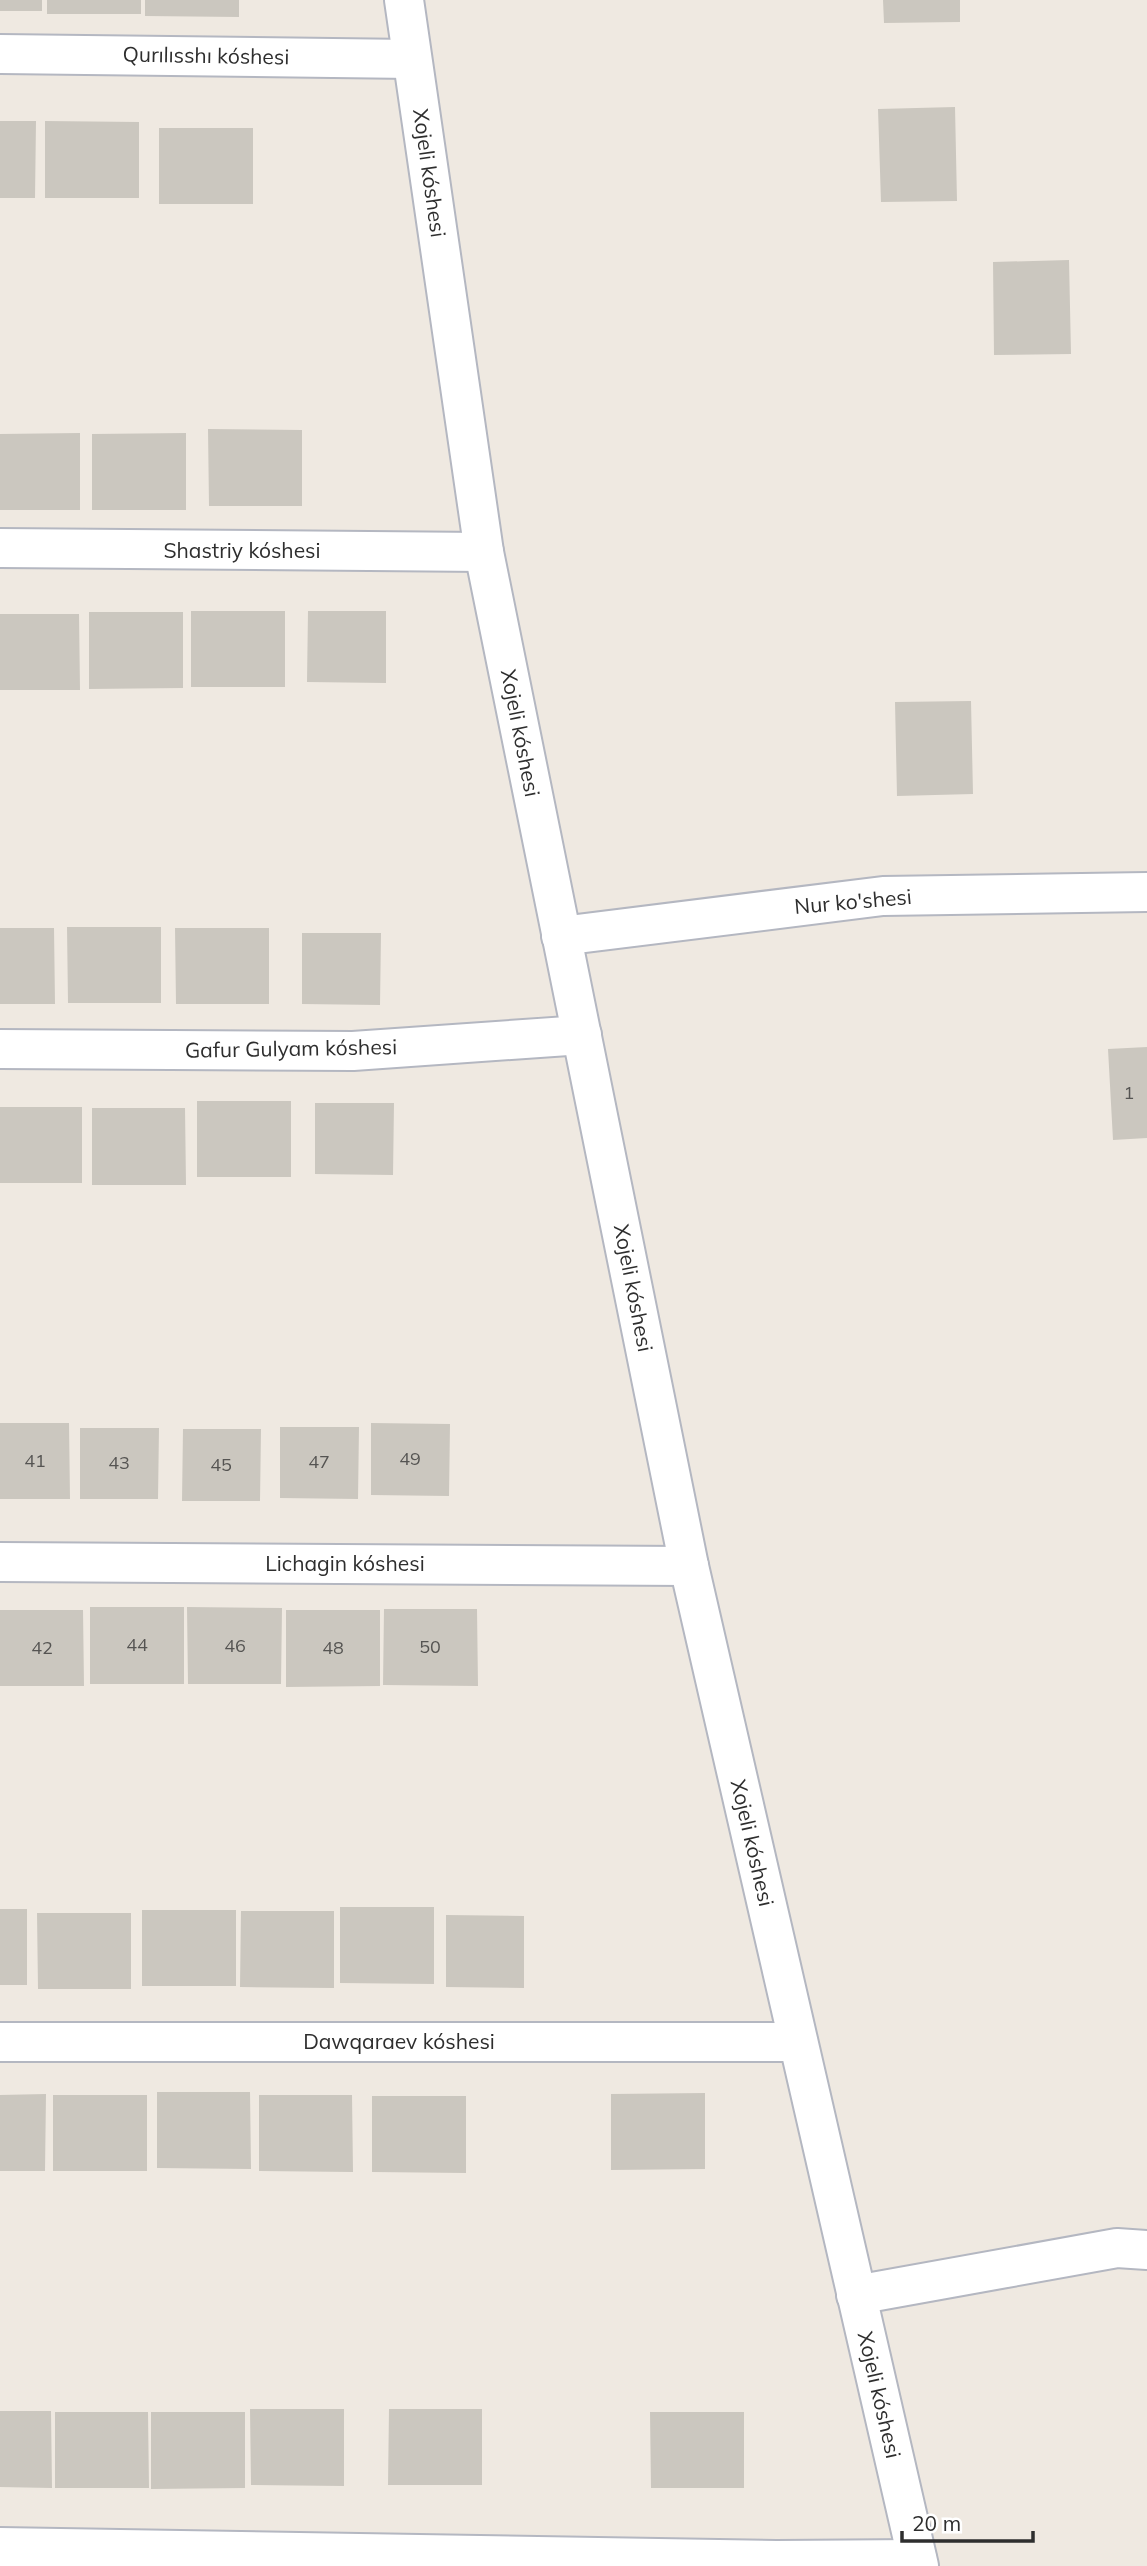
<svg xmlns="http://www.w3.org/2000/svg" width="1147" height="2566" viewBox="0 0 1147 2566" font-family="Mulish,sans-serif">
	<style>
		.building { fill: #cbc7bf }
		.lines { fill: none; stroke-linecap: round; stroke-linejoin: round }
		.street-casing { stroke: #b4b7c1; stroke-width: 42 }
		.secondary-casing { stroke: #b4b7c1; stroke-width: 42 }
		.street { stroke: #fff; stroke-width: 38 }
		.secondary { stroke: #fff; stroke-width: 38 }
		.labels { text-anchor: middle; stroke-width: 5; stroke-linejoin: round; paint-order: stroke }
		.number-label { font-size: 18px; fill: #555452 }
		.street-label { font-size: 21px; fill: #2e2e2e; stroke: #fff }
	</style>
	<rect width="100%" height="100%" fill="#efe9e1"/>
	<!-- building -->
	<path class="building" d="M0,0H42V11H0Z
		M47,0H141V14H47Z
		M145,0H239V17L145,16Z
		M883,0H960V22L884,23Z
		M955,107L957,201L881,202L878,109Z
		M0,121H36L35,198H0Z
		M45,121L139,122V198H45Z
		M159,128H253V204H159Z
		M1069,260L1071,354L994,355L993,262Z
		M208,429L302,430V506H209Z
		M80,433V510H0V434Z
		M186,433V510H92V434Z
		M191,611H285V687H191Z
		M308,611H386V683L307,682Z
		M89,612H183V688L89,689Z
		M0,614H79L80,690H0Z
		M971,701L973,794L897,796L895,702Z
		M67,927H161V1003H68Z
		M0,928H54L55,1004H0Z
		M175,928H269V1004H176Z
		M302,933H381L380,1005L302,1004Z
		M1147,1047V1138L1113,1140L1108,1049Z
		M197,1101H291V1177H197Z
		M315,1103H394L393,1175L315,1174Z
		M0,1107H82V1183H0Z
		M92,1108H185L186,1185H92Z
		M0,1423H69L70,1499H0Z
		M371,1423L450,1424L449,1496L371,1495Z
		M280,1427H359L358,1499L280,1498Z
		M80,1428H159L158,1499H80Z
		M183,1429H261L260,1501H182Z
		M90,1607H184V1684H90Z
		M187,1607L282,1608L281,1684H188Z
		M384,1609H477L478,1686L383,1685Z
		M0,1610H83L84,1686H0Z
		M286,1610H380V1686L286,1687Z
		M340,1907H434V1984L340,1983Z
		M0,1909H27V1985H0Z
		M142,1910H236V1986H142Z
		M241,1911H334V1988L240,1987Z
		M37,1913H131V1989H38Z
		M446,1915L524,1916V1988L446,1987Z
		M157,2092H250L251,2169L157,2168Z
		M705,2093V2169L611,2170V2094Z
		M46,2094L45,2171H0V2095Z
		M53,2095H147V2171H53Z
		M259,2095H352L353,2172L259,2171Z
		M372,2096H466V2173L372,2172Z
		M250,2409H344V2486L251,2485Z
		M389,2409H482V2485H388Z
		M0,2411H51L52,2488L0,2487Z
		M55,2412H148L149,2488H55Z
		M151,2412H245V2488L151,2489Z
		M650,2412H744V2488H651Z"/>
	<g class="lines">
		<defs>
			<path id="street" d="M0,54L412,59
				M0,548L484,552
				M561,936L883,896L1147,892
				M0,1049L353,1051L582,1035
				M0,1562L689,1566
				M0,2042H798
				M856,2295L1117,2248L1147,2250
				M0,2547L776,2560L917,2559"/>
			<path id="secondary" d="M404,0L484,552L689,1566L919,2566"/>
		</defs>
		<!-- street casing -->
		<use href="#street" class="street-casing"/>
		<!-- secondary casing -->
		<use href="#secondary" class="secondary-casing"/>
		<!-- street -->
		<use href="#street" class="street"/>
		<!-- secondary -->
		<use href="#secondary" class="secondary"/>
	</g>
	<g class="labels">
		<!-- number labels -->
		<g class="number-label">
			<text x="1129" y="1099">1</text>
			<text x="410" y="1465">49</text>
			<text x="35" y="1467">41</text>
			<text x="319" y="1468">47</text>
			<text x="119" y="1469">43</text>
			<text x="221" y="1471">45</text>
			<text x="137" y="1651">44</text>
			<text x="235" y="1652">46</text>
			<text x="430" y="1653">50</text>
			<text x="42" y="1654">42</text>
			<text x="333" y="1654">48</text>
		</g>
		<!-- street labels -->
		<g class="street-label">
			<text transform="translate(206 56) rotate(1)" y="7">Qurılısshı kóshesi</text>
			<text transform="translate(429 173) rotate(82)" y="7">Xojeli kóshesi</text>
			<text x="242" y="558">Shastriy kóshesi</text>
			<text transform="translate(520 733) rotate(79)" y="7">Xojeli kóshesi</text>
			<text transform="translate(853 902) rotate(-5)" y="7">Nur ko'shesi</text>
			<text transform="translate(291 1049) rotate(-1)" y="7">Gafur Gulyam kóshesi</text>
			<text transform="translate(633 1288) rotate(79)" y="7">Xojeli kóshesi</text>
			<text x="345" y="1571">Lichagin kóshesi</text>
			<text transform="translate(752 1843) rotate(77)" y="7">Xojeli kóshesi</text>
			<text x="399" y="2049">Dawqaraev kóshesi</text>
			<text transform="translate(879 2395) rotate(77)" y="7">Xojeli kóshesi</text>
		</g>
	</g>
	<!-- scale -->
	<path d="M902 2531v10h131v-10" fill="none" stroke="#2e2e2e" stroke-width="3.5"/>
	<text x="912" y="2531" font-size="21" fill="#2e2e2e" stroke="#ffffff" stroke-width="5" paint-order="stroke">20 m</text>
</svg>
